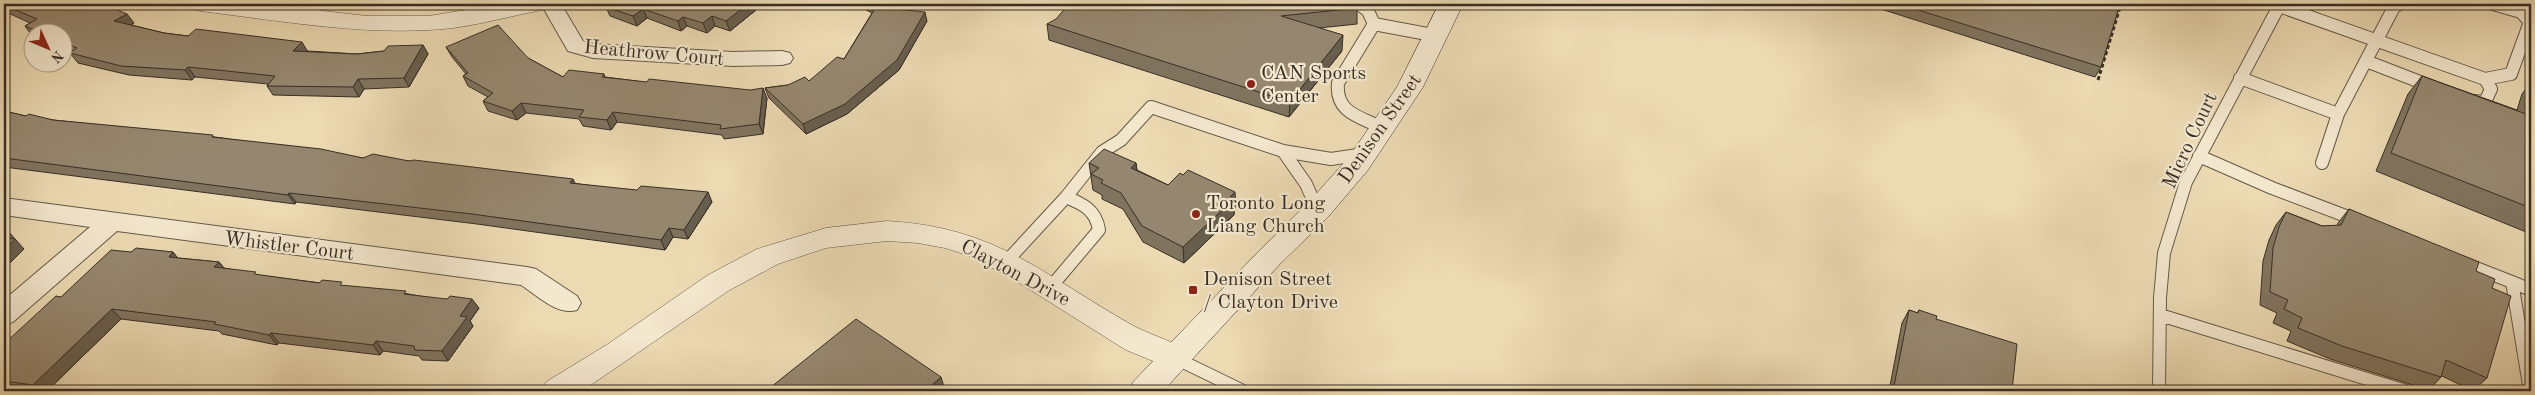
<svg xmlns="http://www.w3.org/2000/svg" width="2535" height="395" viewBox="0 0 2535 395" font-family="'Old Standard TT',serif">
	<style>
		.lines { fill: none; stroke-linecap: round; stroke-linejoin: round }
		.service-casing { stroke: #645948; stroke-width: 14 }
		.minor-casing { stroke: #645948; stroke-width: 2 }
		.tertiary-casing { stroke: #645948; stroke-width: 1 }
		.secondary-casing { stroke: #372e25; stroke-width: 1 }
		.path { stroke: #372e25; stroke-width: 3; stroke-dasharray: 4 2.5; stroke-linecap: butt }
		.service { stroke: #f3e7ce; stroke-width: 12 }
		.minor { fill: #f3e7ce; fill-rule: evenodd }
		.tertiary { fill: #f3e7ce; fill-rule: evenodd }
		.secondary { fill: #f3e7ce; fill-rule: evenodd }
		.wall { fill: #80745f; stroke: #372e25 }
		.shaded-wall { fill: #685e4e; stroke: #372e25 }
		.building { fill: #95876f; stroke: #372e25 }
		.poi-dot { fill: #8f2418; stroke: #f3e7ce; stroke-width: 2 }
		.labels { text-anchor: middle; stroke-width: 4.5; stroke-linejoin: round; paint-order: stroke }
		.street-label { font-size: 20px; fill: #372e25; stroke: #f3e7ce }
		.poi-label { font-size: 20px; fill: #372e25; stroke: #f3e7ce; text-anchor: start }
	</style>
	<rect width="100%" height="100%" fill="#ecdab3"/>
	<filter id="stains"><feTurbulence type="fractalNoise" baseFrequency=".004" numOctaves="4"/><feColorMatrix values="0 0 0 0 .2 0 0 0 0 .09 0 0 0 0 .02 0 0 0 .5 -.17"/></filter>
	<radialGradient id="worn" r=".72"><stop offset=".6" stop-color="#630" stop-opacity="0"/><stop offset="1" stop-color="#630" stop-opacity=".3"/></radialGradient>
	<g class="lines">
		<defs>
			<path id="service" d="M1359,4L1368,11L1374,24
				M2279,6L2485,79L2511,74L2530,22L2521,12L2493,4
				M1374,24L1338,83C1335,113 1360,117 1383,128
				M1374,24L1438,36
				M2366,61L2433,87
				M2240,78L2338,114L2394,7L2399,4
				M2473,101L2485,102L2491,89L2485,79
				M1283,151L1306,184L1318,211
				M2199,156L2272,188L2359,221
				M2322,163L2338,114
				M1006,262L1066,197L1102,152L1121,140L1151,107L1283,151L1331,159L1365,154
				M2461,262L2512,282L2530,391
				M2512,282L2531,290
				M1050,288L1099,230C1096,210 1083,204 1066,197
				M2160,315L2406,391
				M1175,358L1243,391
				M2159,391L2160,298L2164,253L2186,182L2280,4"/>
			<path id="minor" d="M303,4H325C318,15 306,25 293,21L290,17Z
				M541,4H561L583,41L593,44L733,52L782,51L790,53L793,58L790,63L782,65L733,66L593,58L568,51Z
				M4,198L527,267L536,269L577,296L581,303L577,310C557,316 537,295 521,285L117,231L13,322L4,325V300L90,227L4,215Z"/>
			<path id="tertiary" d="M188,4H262L367,16H429L502,4H549L545,9L537,11C501,18 465,29 428,30C352,34 275,20 200,11L192,9Z
				M887,221C997,227 1043,275 1132,325C1148,334 1170,340 1184,349C1187,351 1189,355 1190,358L1186,367L1175,370L1126,350L1008,276L967,255L945,248L918,243L887,241L826,248L778,264L728,291L582,391H541L546,382L608,344L708,275L757,249L826,228Z"/>
			<path id="secondary" d="M1439,4H1463L1423,87L1368,170L1328,217L1279,265L1163,391H1128L1133,382L1259,251L1308,203L1349,157L1397,87Z"/>
		</defs>
		<!-- service casing -->
		<use href="#service" class="service-casing"/>
		<!-- minor casing -->
		<use href="#minor" class="minor-casing"/>
		<!-- tertiary casing -->
		<use href="#tertiary" class="tertiary-casing"/>
		<!-- secondary casing -->
		<use href="#secondary" class="secondary-casing"/>
		<!-- path -->
		<path class="path" d="M2098,80L2121,4"/>
		<!-- service -->
		<use href="#service" class="service"/>
		<!-- minor -->
		<use href="#minor" class="minor"/>
		<!-- tertiary -->
		<use href="#tertiary" class="tertiary"/>
		<!-- secondary -->
		<use href="#secondary" class="secondary"/>
	</g>
	<!-- wall -->
	<path class="wall" d="M4,4L134,23L131,25L164,33L308,51L357,54L384,51L423,45L428,54L409,87L364,89L359,97L273,95L267,86L268,84L195,77L192,80L129,75L78,63L70,53L71,52L62,48V32H32V36L25,26L30,23L4,11Z
		M855,4H899L891,9L927,21L899,70L847,114L806,134L769,98L765,88L788,85L809,81L844,59L872,13Z
		M1865,4H2120L2101,67L2095,77Z
		M606,7L756,10L730,31L715,26L707,33L687,26L681,31L647,18L637,26L610,16Z
		M1357,8V24L1319,28L1342,51L1289,117L1049,40L1047,24Z
		M446,47L528,58L563,77L604,74L605,77L767,98L763,134L724,139L722,135L617,122L611,130L583,126L579,119L526,113L517,120L488,111L483,101L488,97L468,86L463,76L466,74L452,57Z
		M2422,76L2517,110L2522,94L2531,83V234L2376,171L2408,94Z
		M4,111L26,116L53,120L215,137L363,158L409,161L712,202L688,239L673,237L665,250L477,224L296,202L295,204L4,167Z
		M1089,163H1136L1137,170L1168,185L1236,208L1234,209V215L1184,263L1143,242L1123,209L1102,199V195L1093,190Z
		M2349,209L2476,271L2492,288L2487,378L2473,391L2442,376L2429,390L2330,359L2287,341L2291,331L2273,323L2277,313L2260,305L2263,261L2269,240L2276,225L2286,212L2322,226H2337L2338,223Z
		M131,252H173L177,258L219,262L224,268L257,275L409,294L479,308L470,321L473,326L448,361L422,360L419,356L383,351L380,355L279,343L277,345L222,334L219,331L121,319L47,391H17L4,390V344L61,297Z
		M1909,310L1917,313L1919,310L1936,319L2012,391H1889L1902,323Z"/>
	<!-- shaded-wall -->
	<path class="shaded-wall" d="M748,4H754L756,10L730,31L726,21Z
		M882,4H899L879,17L876,7Z
		M643,9L647,18L637,26L633,16Z
		M925,12L927,21L899,70L847,114L806,134L803,124Z
		M127,14L134,23L121,30L114,21Z
		M712,16L715,26L707,33L703,23Z
		M683,17L687,26L681,31L678,21Z
		M1343,35L1342,51L1289,117L1290,102Z
		M302,42L308,52L293,51Z
		M423,45L428,54L409,87L404,78Z
		M188,67L195,77L192,80L185,70Z
		M358,79L364,89L359,97L353,87Z
		M763,88L767,98L763,134L759,124Z
		M521,103L526,113L517,120L512,111Z
		M613,112L617,122L611,130L607,120Z
		M1136,163L1137,179L1131,168Z
		M573,179L578,189L570,183Z
		M708,192L712,202L688,239L684,230Z
		M1235,192L1236,208L1234,209V215L1184,263L1183,247Z
		M289,193L296,202L295,204L288,195Z
		M669,228L673,237L665,250L661,240Z
		M8,231L24,249L4,269V235Z
		M173,252L181,262L169,257Z
		M219,262L227,272L214,267Z
		M472,299L479,308L470,321L473,326L448,361L442,351L460,316Z
		M112,309L121,319L47,391H40L33,385Z
		M271,333L279,343L277,345L269,335Z
		M376,341L383,351L380,355L373,345Z
		M941,377L945,390L944,391H925Z"/>
	<!-- building -->
	<path class="building" d="M4,4H103L127,14L114,21L164,33L188,36L196,29L302,42L293,51L357,54L384,51L388,46L423,45L404,78L358,79L353,87L267,86L275,76L188,67L185,70L121,66L70,53L77,48L62,42V32H40L25,26L37,19L4,5Z
		M611,4H748L726,21L712,16L703,23L683,17L678,21L643,9L633,16L606,7Z
		M870,4H882L876,7Z
		M1069,4H1344L1357,8L1281,16L1343,35L1290,102L1047,24L1056,19Z
		M1899,4H2120L2101,67Z
		M876,7L925,12L897,60L845,104L803,124L765,88L788,85L805,77L809,81L837,57L844,59Z
		M498,25L528,58L563,77L569,70L604,74L602,77L647,82L649,79L750,90L763,88L759,124L720,129L721,125L613,112L607,120L579,117L584,110L521,103L512,111L483,101L493,93L463,76L468,73L446,47Z
		M2422,76L2526,114L2531,96V208L2391,153Z
		M4,111L26,116L29,114L53,120L213,135L212,137L321,149L363,158L373,154L409,161L414,160L573,179L570,183L637,190L641,186L708,192L684,230L669,228L661,240L472,214L289,193L288,195L4,158Z
		M1104,149L1136,163L1131,168L1168,185L1180,173L1183,175L1188,170L1235,192L1230,197L1234,199L1183,247L1142,226L1121,193L1101,183L1103,180L1091,174L1099,168L1089,163Z
		M2349,209L2479,262L2476,271L2495,279L2492,288L2511,296L2487,378L2446,360L2441,377L2342,346L2298,328L2302,318L2284,309L2288,300L2270,292L2273,248L2279,227L2286,212L2322,226L2341,225Z
		M4,230L8,231L4,235Z
		M4,238L15,239L4,250Z
		M136,248L173,252L169,257L219,262L214,267L256,272L254,274L319,283L322,280L342,282L340,285L406,291L404,294L447,299L450,296L472,299L460,316L467,317L442,351L415,350L414,346L376,341L373,345L271,333L269,335L214,324L216,322L112,309L33,385L4,381V344L56,296L61,297L111,250L131,252Z
		M1909,310L1918,313L1919,310L1937,316L1936,319L2017,344L2012,391H1893Z
		M856,319L941,377L925,391H766Z"/>
	<!-- markers -->
	<g class="poi-dot">
		<circle cx="1251" cy="84" r="5"/>
		<circle cx="1196" cy="214" r="5"/>
		<rect x="1188" y="285" width="10" height="10" rx="2.5"/>
	</g>
	<g class="labels">
		<!-- street labels -->
		<g class="street-label">
			<text transform="translate(654 52) rotate(5)" y="7">Heathrow Court</text>
			<text transform="translate(1379 128) rotate(-55)" y="7">Denison Street</text>
			<text transform="translate(2189 140) rotate(-65)" y="7">Micro Court</text>
			<text transform="translate(289 245) rotate(7)" y="7">Whistler Court</text>
			<text transform="translate(1016 272) rotate(28)" y="7">Clayton Drive</text>
		</g>
		<!-- poi labels -->
		<g class="poi-label">
			<text x="1261" y="79">CAN Sports<tspan x="1261" dy="23">Center</tspan></text>
			<text x="1206" y="209">Toronto Long<tspan x="1206" dy="23">Liang Church</tspan></text>
			<text x="1203" y="285">Denison Street<tspan x="1203" dy="23">/ Clayton Drive</tspan></text>
		</g>
	</g>
	<!-- margin -->
	<rect width="2535" height="395" fill="none" stroke="#ecdab3" stroke-width="20"/>
	<rect x="5" y="5" width="2525" height="385" fill="none" stroke="#372e25" stroke-width="2.5"/>
	<rect x="10" y="10" width="2515" height="375" fill="none" stroke="#372e25"/>
	<!-- north arrow -->
	<g transform="translate(48 48) rotate(134)"><circle r="24" fill="#f3e7ce" stroke="#a89d8a"/>
	<path d="M0-4L9 19L0 12L-9 19Z" fill="#8f2418"/>
	<text y="-8" font-size="14" font-weight="bold" text-anchor="middle" fill="#372e25">N</text>
	</g>
	<rect width="100%" height="100%" filter="url(#stains)"/>
	<rect width="100%" height="100%" fill="url(#worn)"/>
</svg>
